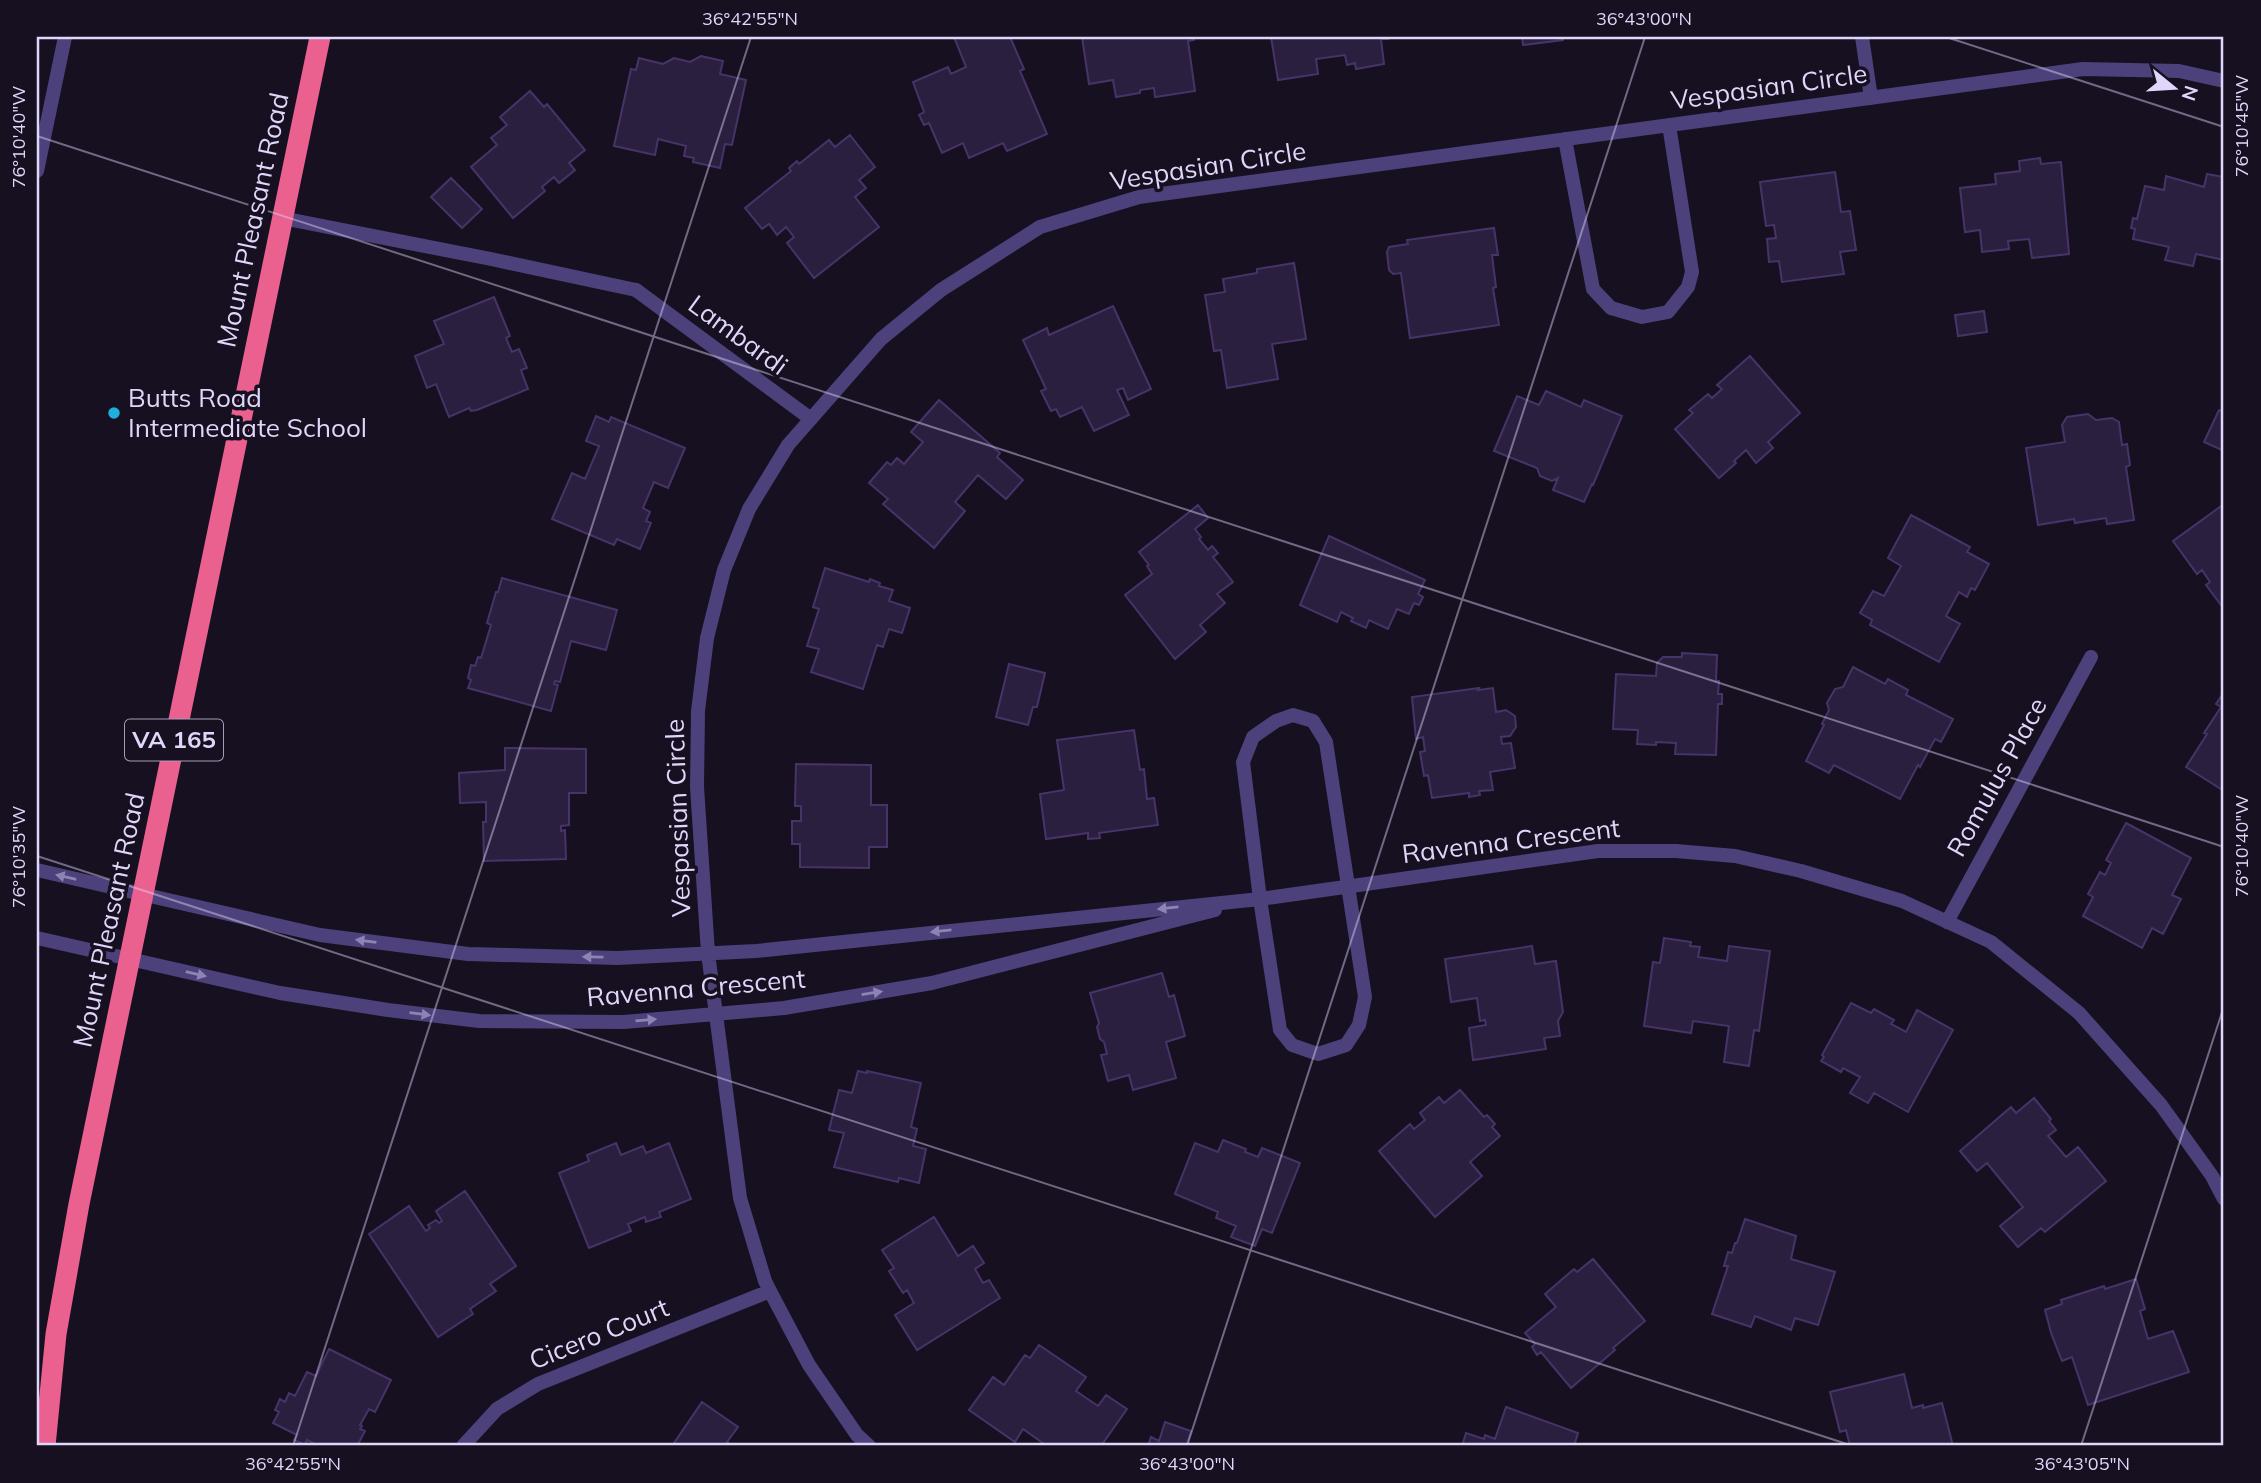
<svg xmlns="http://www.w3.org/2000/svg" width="2261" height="1483" viewBox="0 0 2261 1483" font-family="Mulish,sans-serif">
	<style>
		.building { fill: #2a1f3f; stroke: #463468; stroke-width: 2 }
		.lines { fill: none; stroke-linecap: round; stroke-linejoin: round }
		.lane { stroke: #4c417a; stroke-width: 14 }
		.street { stroke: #4c417a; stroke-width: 14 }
		.highway { stroke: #ea608e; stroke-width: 21 }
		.oneway { fill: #8e84b4 }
		.ticks { fill: none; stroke: #dfd6fa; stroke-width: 2; stroke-opacity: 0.45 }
		.poi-dot { fill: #1daede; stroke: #161021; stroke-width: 2.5 }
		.labels { text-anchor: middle; stroke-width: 7; stroke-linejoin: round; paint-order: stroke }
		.shield { fill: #161021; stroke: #a39bb9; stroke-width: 2 }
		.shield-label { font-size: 24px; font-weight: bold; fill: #dfd6fa }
		.street-label { font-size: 26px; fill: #dfd6fa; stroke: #161021 }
		.poi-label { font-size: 26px; fill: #dfd6fa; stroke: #161021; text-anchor: start }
		.neatline { fill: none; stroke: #dfd6fa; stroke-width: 2.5 }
		.ticks-label { font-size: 18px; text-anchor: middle; fill: #dfd6fa }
	</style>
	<rect width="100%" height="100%" fill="#161021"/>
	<!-- building -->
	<path class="building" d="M954,37H1010L1024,69L1020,71L1047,134L1007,151L1003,143L969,158L963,143L942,153L929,123L924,125L919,115L924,112L913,82L948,67L951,74L966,67Z
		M1082,37H1194V40L1188,41L1195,91L1155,97L1154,88L1140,90V93L1116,97L1113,80L1089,84Z
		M1271,37H1387L1388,39H1381L1384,64L1356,69L1355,63L1347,65L1345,55L1316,59L1318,74L1278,80Z
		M1522,37H1563V40L1523,45Z
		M701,56L723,61L720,74L746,80L732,145L725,144L720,168L693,162L694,158L684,156L686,146L658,139L655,155L614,146L631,69L636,70L639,58L663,64L674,58L690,62Z
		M530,91L544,107L547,104L585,150L569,163L575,170L559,183L554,177L542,187L545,191L513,218L471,167L497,145L491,138L507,125L500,117Z
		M850,135L875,167L859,180L866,188L855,197L879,227L814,278L787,243L794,237L786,227L777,235L769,224L762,229L745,208L791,171L789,168L797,161L799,164L829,140L835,147Z
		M2040,158L2041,164L2061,162L2069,254L2032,258L2029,239L2008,241L2009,249L1982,252L1980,230L1965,232L1960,188L1996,184L1995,174L2020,171L2019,161Z
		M1835,172L1841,212L1850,211L1856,250L1840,252L1844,274L1782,282L1779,261L1769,262L1767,239L1776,238L1774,225L1766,226L1760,182Z
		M2207,174L2224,177V260L2196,254L2193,266L2165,260L2169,247L2133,239L2135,229L2131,228L2133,218L2137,219L2145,186L2164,190L2166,176L2204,187Z
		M451,178L482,209L462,228L431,197Z
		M1494,228L1498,255H1492L1496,287L1493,288L1499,325L1410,338L1401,273L1393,274L1389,270L1387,252L1389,247L1408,244L1407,240Z
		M1294,263L1306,339L1272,344L1278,379L1227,388L1221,350L1214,351L1205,295L1225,292L1223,279L1257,273V269Z
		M494,297L510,336L506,338L512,352L519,349L527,368L521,370L528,389L477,410L471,411L469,408L449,417L436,384L427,388L415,356L444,344L434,321Z
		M1113,306L1151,389L1128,400L1123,388L1117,390L1129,415L1094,431L1082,407L1060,417L1056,409L1051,411L1041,391L1046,389L1023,340L1047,328L1049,335Z
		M1984,311L1987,332L1958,336L1955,315Z
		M1750,356L1800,413L1768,442L1773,448L1756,463L1746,450L1734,461L1736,463L1719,478L1675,429L1693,413L1689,410L1708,394L1712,398L1722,389L1717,385Z
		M1546,391L1581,407L1584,400L1622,416L1593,485L1592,484L1584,502L1553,490L1558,478L1552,481L1540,476L1537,468L1494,451L1517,396L1539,405Z
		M939,400L1000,453L997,457L1023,480L1006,499L978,475L955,502L965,511L934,548L883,504L888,499L869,483L887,462L891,465L897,458L904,464L923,442L911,432Z
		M2219,410L2224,412V451L2204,442Z
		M2088,414L2096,420L2112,418L2119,422L2122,445L2127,444L2130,465L2126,467L2134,520L2107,524L2106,518L2075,523L2074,519L2038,525L2026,448L2065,442L2062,425L2067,417Z
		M596,416L609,422L611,417L685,448L668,488L654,482L643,508L650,512L646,521L651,523L640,549L617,539L614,545L552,519L572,473L585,479L599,446L586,441Z
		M2224,504V603L2221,605L2206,585L2210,582L2202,570L2197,574L2173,541Z
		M1198,505L1208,518L1195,529L1201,537L1199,539L1208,550L1212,546L1218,553L1213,557L1233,582L1217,594L1225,603L1200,625L1206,632L1175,659L1125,595L1152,574L1147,566L1149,565L1139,552Z
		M1911,515L1970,547L1967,552L1989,564L1975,590L1971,588L1967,597L1959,592L1946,616L1960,624L1939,662L1870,625L1872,620L1860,613L1873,591L1884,596L1901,566L1888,558Z
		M1329,536L1425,580L1418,594L1423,597L1419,605L1414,603L1409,614L1397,609L1388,629L1369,620L1366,628L1351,621L1353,618L1341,612L1337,622L1300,605Z
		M825,568L869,582L870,579L880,583L879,586L893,590L889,601L910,608L902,633L889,629L883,647L877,645L863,689L811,672L819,649L807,646L819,609L813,607Z
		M502,578L617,610L606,650L571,641L560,682L555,681L554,684L558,685L551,711L468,688L471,680L468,678L471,665L475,666L478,657L481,658L491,625L487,623L496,592H498Z
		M1682,653L1717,655L1716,681H1719L1718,694H1722V704H1718L1716,755L1675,754L1676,743L1656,742V745L1637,744L1638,730L1613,729L1616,674L1656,676L1657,663L1663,657H1682Z
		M1009,664L1045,673L1037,707H1033L1028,725L996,717Z
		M1853,667L1885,684L1888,679L1908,690L1906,695L1953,719L1941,742L1935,739L1920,767L1918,765L1900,799L1834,765L1829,773L1806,761L1824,725L1822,724L1829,710L1827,703L1835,689L1843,687Z
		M1479,688L1478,690L1493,688L1496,712L1506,710L1515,716L1516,727L1510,736L1501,737L1502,744L1511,743L1515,768L1490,772L1493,790L1479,791L1480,795L1469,797V793L1432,798L1428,775L1424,776L1420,752L1425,751L1423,737L1416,739L1412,697Z
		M2224,692V791L2186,767L2207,734L2204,733L2221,707L2216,704Z
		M1134,730L1140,770L1144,769L1147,799L1154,798L1158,825L1099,833L1100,838L1088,839V833L1046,839L1040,794L1064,790L1057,740Z
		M505,748L586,749V793H569V825L561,826V831L565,830L566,859L484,861L483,822H486V802L460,803L459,773L505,770Z
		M796,764L871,765V805H887V847H869V868L800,867V844H792V821H801V806H795Z
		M2126,823L2191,858L2172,895L2181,899L2163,934L2152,928L2142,948L2083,916L2093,897L2088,894L2100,872L2105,875L2111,863L2106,860Z
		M1664,938L1691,942L1690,946L1700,947L1698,957L1727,961L1729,946L1770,951L1759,1031L1754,1030L1749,1066L1724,1062L1729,1026L1693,1021L1691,1033L1644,1026L1653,962L1660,963Z
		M1532,946L1535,964L1556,961L1563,1012L1558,1021L1560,1036L1544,1038L1546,1049L1473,1060L1469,1028L1486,1025L1485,1020L1480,1021L1477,998L1451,1002L1445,959Z
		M1162,973L1169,997L1174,995L1185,1036L1166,1042L1176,1078L1133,1090L1129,1075L1108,1081L1101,1055L1107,1054L1104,1042L1100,1039L1097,1027L1099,1023L1090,993Z
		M1851,1003L1871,1013L1874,1009L1894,1020L1891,1024L1906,1032L1917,1010L1953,1030L1908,1112L1874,1093L1868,1103L1850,1093L1860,1077L1843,1068L1841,1072L1821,1061L1824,1057L1822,1055Z
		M858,1071L867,1073V1071L921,1083L911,1127L917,1129L913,1146L926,1149L919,1183L899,1178L898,1182L834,1167L844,1133L829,1130L839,1090L852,1093Z
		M1460,1090L1484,1117L1487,1115L1495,1124L1492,1127L1500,1136L1470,1162L1482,1176L1435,1217L1379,1151L1410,1124L1414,1129L1425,1120L1420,1113L1439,1097L1444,1103Z
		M2034,1098L2051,1119L2049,1121L2056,1130L2048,1136L2066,1157L2078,1147L2106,1181L2045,1232L2041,1228L2018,1247L2000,1226L2023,1207L1987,1163L1977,1171L1960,1151L2011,1107L2016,1113Z
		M1223,1140L1246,1149L1245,1152L1258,1157L1262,1148L1300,1163L1272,1233L1262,1229L1255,1246L1231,1237L1236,1226L1216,1218L1218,1212L1175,1194L1195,1143L1218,1152Z
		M616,1143L621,1155L643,1146L646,1153L669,1143L691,1199L659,1212L661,1217L646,1222L645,1217L628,1224L631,1231L589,1248L559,1173L589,1161L587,1155Z
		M465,1191L516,1266L490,1284L496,1291L470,1309L473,1314L438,1337L369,1234L409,1206L426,1231L430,1228L428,1225L436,1220L439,1223L442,1221L436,1211Z
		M934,1217L958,1256L973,1246L984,1263L975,1269L983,1283L989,1280L1000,1298L917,1350L895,1315L914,1303L907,1290L903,1293L889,1271L894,1268L882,1250Z
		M1745,1219L1796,1236L1791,1259L1835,1272L1818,1325L1795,1318L1791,1330L1755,1316L1751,1327L1712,1314L1728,1266H1724L1728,1252L1732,1253L1735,1243H1737Z
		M1593,1259L1645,1321L1613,1348L1615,1350L1571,1388L1541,1352L1537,1355L1532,1347L1535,1344L1525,1333L1556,1307L1545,1294L1574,1269L1577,1272Z
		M2136,1279L2145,1309L2140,1311L2148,1339L2173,1331L2189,1372L2088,1405L2072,1357L2062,1361L2051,1333L2045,1310L2062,1304L2061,1300L2104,1286L2105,1289Z
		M1039,1345L1086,1377L1076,1391L1098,1406L1106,1395L1127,1409L1101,1446H1047L1023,1429L1015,1442L969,1410L993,1377L1004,1385L1025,1355L1030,1358Z
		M329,1349L391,1380L375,1412L369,1409L360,1425L362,1426L360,1429L365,1431L357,1446H319L307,1440L305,1445L294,1440L297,1435L273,1423L279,1412L275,1410L280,1399L285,1402L289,1393L295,1396L307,1372L316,1376Z
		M1904,1374L1912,1408L1923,1405V1408L1942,1403L1953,1446H1850L1846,1430L1840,1432L1830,1392Z
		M702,1402L738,1427L727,1442L733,1446H672Z
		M1506,1407L1578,1433L1574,1446H1462L1466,1433L1484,1439L1485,1435L1495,1439Z
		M1165,1422L1191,1431L1186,1446H1148L1151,1437L1159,1441Z"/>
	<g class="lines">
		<!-- lane -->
		<path class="lane" d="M37,171L65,37
			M282,218L491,259L636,290"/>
		<!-- street -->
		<path class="street" d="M1862,37L1871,98
			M1565,139L1593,289L1611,308L1642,317L1668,312L1688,287L1692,272L1669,125
			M636,290L811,419
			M1293,715L1313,721L1326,742L1365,997L1359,1025L1346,1045L1318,1054L1292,1045L1280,1030L1260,899L1243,762L1253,737L1276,721Z
			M37,870L320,935L468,954L617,958L756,951L1260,899L1598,851H1676L1735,856L1801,871L1902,901L1991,942L2079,1013L2161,1105L2212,1176L2224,1199
			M1947,922L2091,657
			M37,938L280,993L388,1010L479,1021L624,1022L784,1008L932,983L1215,910
			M463,1446L497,1409L538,1384L770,1291
			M869,1446L857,1435L809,1365L770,1291L765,1281L740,1198L708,953L697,787L698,711L707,638L724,570L749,509L788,445L881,339L941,290L1040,227L1139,197L2083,69L2179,71L2224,81"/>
		<!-- highway -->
		<path class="highway" d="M45,1446L56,1334L79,1204L320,37"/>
	</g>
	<!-- one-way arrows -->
	<defs><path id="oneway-solid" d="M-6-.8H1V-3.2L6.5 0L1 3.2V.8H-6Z" transform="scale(1.75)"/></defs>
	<g class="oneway">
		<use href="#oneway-solid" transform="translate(66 877) rotate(-167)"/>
		<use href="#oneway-solid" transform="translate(1168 908) rotate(174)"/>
		<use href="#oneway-solid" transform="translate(941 931) rotate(174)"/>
		<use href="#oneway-solid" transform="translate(366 941) rotate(-173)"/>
		<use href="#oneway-solid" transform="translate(593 957) rotate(-179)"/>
		<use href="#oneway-solid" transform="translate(196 974) rotate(13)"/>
		<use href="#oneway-solid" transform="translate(872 993) rotate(-9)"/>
		<use href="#oneway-solid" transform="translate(420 1014) rotate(7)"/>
		<use href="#oneway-solid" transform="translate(646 1020) rotate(-5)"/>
	</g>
	<!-- ticks -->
	<path class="ticks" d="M1946,37L2224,127M37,136L2224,847M37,856L1853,1446M293,1446L751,37M1187,1446L1645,37M2081,1446L2224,1006"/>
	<!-- markers -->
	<circle class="poi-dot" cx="114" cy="413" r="7"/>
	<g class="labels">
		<!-- shield labels -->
		<rect class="shield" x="125" y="719.5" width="98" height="41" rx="5"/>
		<g class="shield-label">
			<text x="174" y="748">VA 165</text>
		</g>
		<!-- street labels -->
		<g class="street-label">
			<text transform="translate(1769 87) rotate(-8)" y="9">Vespasian Circle</text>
			<text transform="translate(1208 166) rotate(-9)" y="9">Vespasian Circle</text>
			<text transform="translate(253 220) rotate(-78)" y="9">Mount Pleasant Road</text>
			<text transform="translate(738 335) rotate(36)" y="9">Lambardi</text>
			<text transform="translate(1997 777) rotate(-61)" y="9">Romulus Place</text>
			<text transform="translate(678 818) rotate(-92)" y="9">Vespasian Circle</text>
			<text transform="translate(1511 841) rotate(-7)" y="9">Ravenna Crescent</text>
			<text transform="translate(109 920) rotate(-78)" y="9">Mount Pleasant Road</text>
			<text transform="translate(696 988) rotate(-5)" y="9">Ravenna Crescent</text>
			<text transform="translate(599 1334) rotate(-22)" y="9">Cicero Court</text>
		</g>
		<!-- poi labels -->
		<g class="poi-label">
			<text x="128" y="407">Butts Road<tspan x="128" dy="30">Intermediate School</tspan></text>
		</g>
	</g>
	<!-- border -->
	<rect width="2261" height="1483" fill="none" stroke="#161021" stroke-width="77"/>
	<!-- north arrow -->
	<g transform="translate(2174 88) rotate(108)" stroke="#161021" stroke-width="5" paint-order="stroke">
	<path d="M0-5L12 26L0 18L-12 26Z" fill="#dfd6fa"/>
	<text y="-10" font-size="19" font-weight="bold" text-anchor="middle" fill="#dfd6fa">N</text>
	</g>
	<rect x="38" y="38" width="2184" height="1406" class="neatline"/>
	<g class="ticks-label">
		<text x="750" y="25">36°42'55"N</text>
		<text x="1644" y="25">36°43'00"N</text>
		<text transform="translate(2242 126) rotate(-90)" y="6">76°10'45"W</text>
		<text transform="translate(19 137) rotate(-90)" y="6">76°10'40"W</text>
		<text transform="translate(2242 846) rotate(-90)" y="6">76°10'40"W</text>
		<text transform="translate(19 857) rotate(-90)" y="6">76°10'35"W</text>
		<text x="293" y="1470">36°42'55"N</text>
		<text x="1187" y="1470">36°43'00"N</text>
		<text x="2082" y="1470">36°43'05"N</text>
	</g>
</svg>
